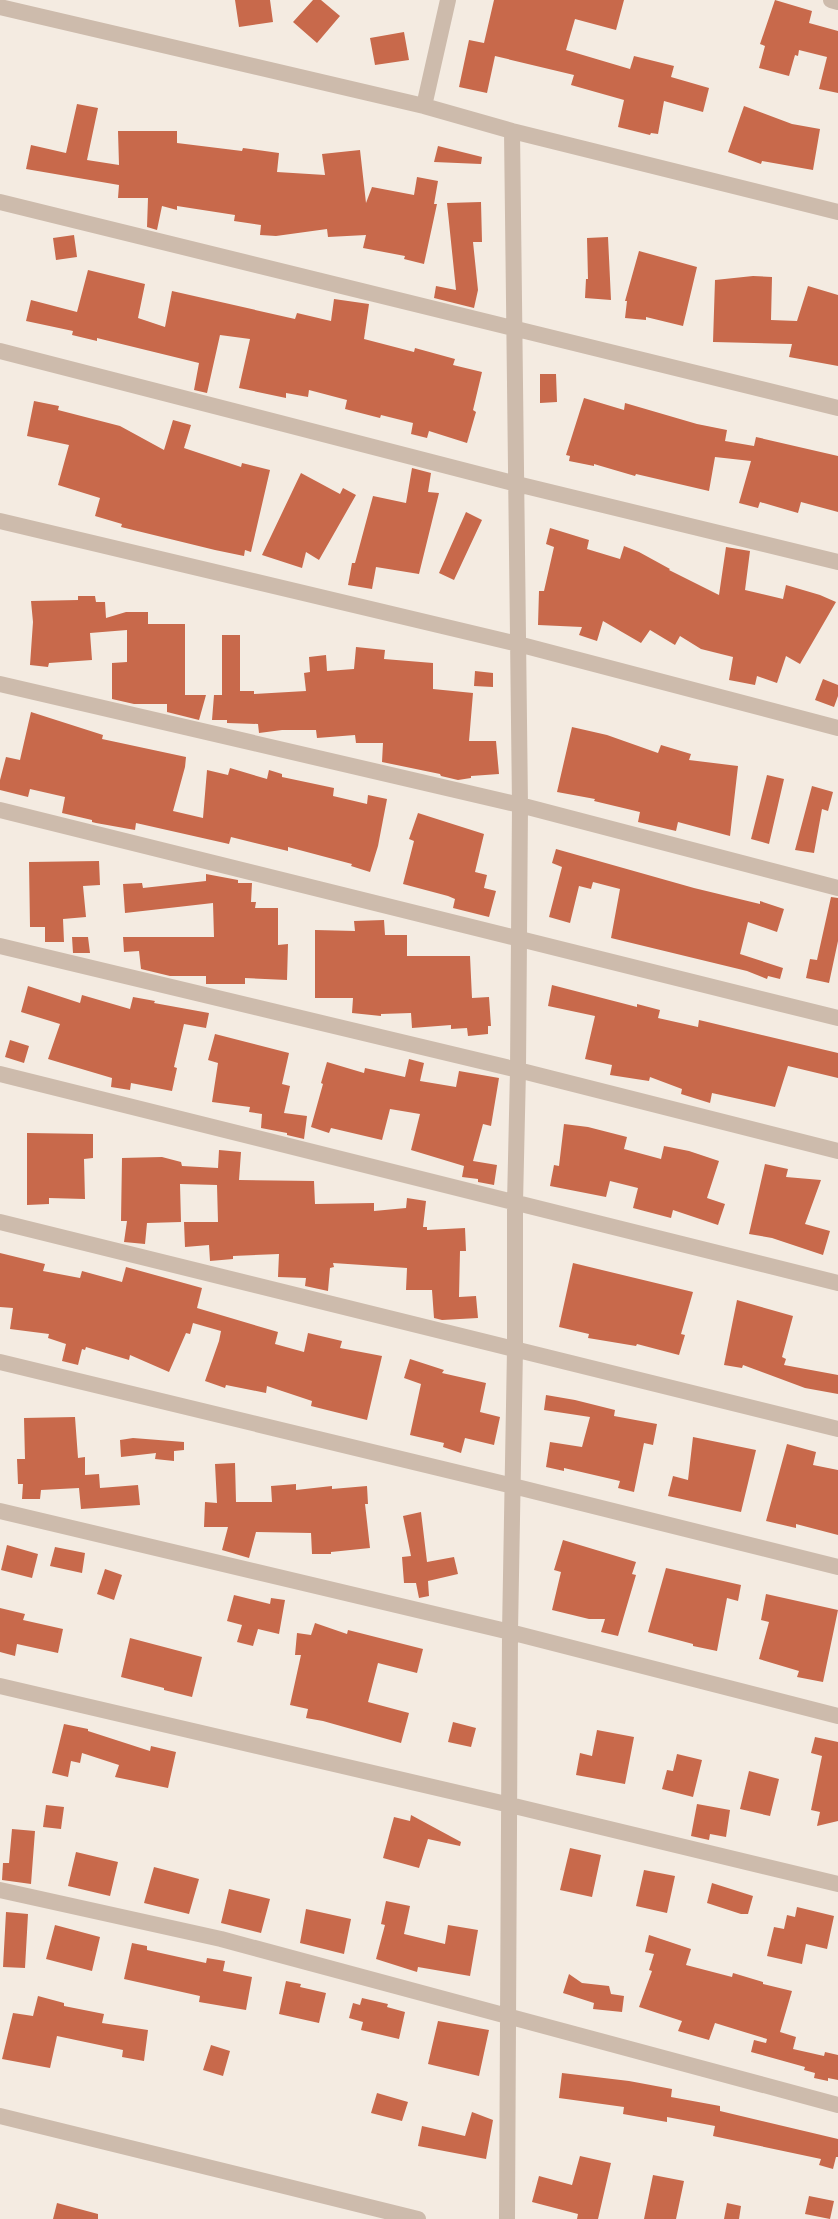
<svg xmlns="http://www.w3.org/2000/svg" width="838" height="2219" viewBox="0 0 838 2219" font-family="'Fira Sans Condensed',sans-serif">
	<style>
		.building { fill: #c8694b }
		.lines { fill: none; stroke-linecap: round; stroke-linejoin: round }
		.minor { stroke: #cdbbac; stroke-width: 16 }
	</style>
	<rect width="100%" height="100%" fill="#f4ebe1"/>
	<!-- building -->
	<path class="building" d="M235,0H270L273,22L239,27Z
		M313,0H321L340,16L317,43L293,22Z
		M494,0H624L616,30L575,19L566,50L630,69L634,56L674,66L671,77L709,88L703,112L664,101L658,134L651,133L650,135L618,127L624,100L571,85L574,75L495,56L487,93L459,87L469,40L484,43Z
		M775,0L812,11L809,23L838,31V93L819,89L827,57L799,50L798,56L795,55L789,76L759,68L765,46L760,44Z
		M404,32L409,60L375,65L370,38Z
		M77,104L98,108L87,160L119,165L118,131H177V143L242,151L243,148L279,153L277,172L325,175L322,154L360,150L366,203L372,187L414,195L417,177L438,181L434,204H437L424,264L404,259L405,256L363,248L366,235L328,237L327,229L276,236L260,235L261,225L234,221L235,215L177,206V210L162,206L157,230L147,227L148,198H118L119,185L26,169L31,145L66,153Z
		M744,106L792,124L820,129L813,170L762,161L761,164L728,152Z
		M438,146L482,157L481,164L434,162Z
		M481,202L482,242H473L478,290L474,308L434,298L436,286L456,290L447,203Z
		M74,235L77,257L56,260L53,238Z
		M608,237L611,300L585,298L586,279H588L587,238Z
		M639,251L697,267L683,326L646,317V320L625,318L627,301H625Z
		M88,270L145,284L138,318L165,327L172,291L295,319L297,313L331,321L334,299L369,304L364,339L414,352L415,348L455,359L453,365L482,372L473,410L476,412L467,443L429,431L427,438L411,434L413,423L381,415L380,418L345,409L347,400L309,390L308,397L286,393V398L239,388L250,339L220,335L207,393L194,390L199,363L97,338V341L72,335L73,331L26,321L31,300L77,312Z
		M753,276L772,277L771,320L797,321L808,286L838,295V366L789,357L792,344L713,342L715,280Z
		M540,374H556L557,402L540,403Z
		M584,398L624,410L625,403L697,424L727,430L725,441L754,446L756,437L838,456V512L801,502L798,513L760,502L758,508L739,503L751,461L715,457L709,491L636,474L635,476L594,464V466L569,461L570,456L566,455Z
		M34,401L59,406L58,410L120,426L164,450L173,420L191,425L184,448L241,467L242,463L270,470L251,552L245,550L244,556L215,550L121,527L122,524L95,516L100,498L58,485L69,445L27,436Z
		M412,468L431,473L428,492L439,493L419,574L376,567L372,589L348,585L352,563H355L373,496L406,503Z
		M301,473L340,494L343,488L356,495L319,560L306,552L302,568L262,555Z
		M466,512L482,520L454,580L439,573Z
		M550,528L589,540L587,549L620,559L624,546L639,552L670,569L669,570L719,595L726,547L750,551L745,590L783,599L786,585L820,595L836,602L800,664L786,656L777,683L757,676L755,685L729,680L733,657L701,649L680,636L675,645L650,630L641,643L603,621L597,641L579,635L582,627L538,625L539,591H544L554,547L546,544Z
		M78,596H95L96,602H105L106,618L126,612H148V624H185V695H206L199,720L167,712V704H134L112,699V663L127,662V630L90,633L92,660L49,663L48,667L30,665L33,622L31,601L78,600Z
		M222,635H240V691H254V694L306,691L304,673L310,672L309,657L326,655L327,671L354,669L356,647L385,650L384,659L433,663V689L473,693L469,741H496L499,774L471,776V778L458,780L441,776L440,774L382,762L383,743H356L355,735L317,738L316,730H282L259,733L258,724L227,723V720H212L214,695H222Z
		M475,671L493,673V687L474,686Z
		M823,679L838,685V696L834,707L815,700Z
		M31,712L103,735L102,739L186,757L185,767L173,811L203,818L207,770L228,775L230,768L267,779L269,770L282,774V777L334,788L333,796L367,804L368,795L387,799L378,846L370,872L351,866L352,864L288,847V851L231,837L229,844L136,823L135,830L96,823L92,822V820L62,813L65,797L30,789L28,797L0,790V780L6,757L20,760Z
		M572,727L607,735L658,753L661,745L691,754L689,760L738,766L730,836L678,822L676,831L638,822L640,812L594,801L595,799L557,792Z
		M767,775L784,779L769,844L751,839Z
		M812,786L833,792L828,811L822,809L814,853L795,850Z
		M418,813L484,834L475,872L487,875L484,888L496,891L489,917L453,908L455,899L448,896L403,884L414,841L409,839Z
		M556,849L694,888L760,904V901L784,909L777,932L748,922L740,954L783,968L780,979L768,976L767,979L747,971L611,938L620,889L593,882L591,889L579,886L570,923L549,917L562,867L552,863Z
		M99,861L100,885L83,886L86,917L63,919L64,942H45V927H30L29,862Z
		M206,874L238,880V883H252L251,902H256L255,908H278V945L288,944L287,980L245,978V984H206V976H170L141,969L139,951L124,952L123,937H214L213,903L125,913L123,884L142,883L143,888L206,881Z
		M831,897L838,898V941L829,983L806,978L810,959L817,960Z
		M384,920L385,935H407V956H470L472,998L489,997L491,1026H488V1034L468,1036L467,1028L451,1029V1025L412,1028L411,1013L381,1014V1016L352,1013L353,998H315V930L355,931L354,921Z
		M72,937H88L90,953H73Z
		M552,985L637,1007V1004L660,1010L658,1018L698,1027L699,1020L838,1053V1078L788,1066L775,1107L712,1093L710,1103L681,1094L682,1089L650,1077L649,1081L610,1075L612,1065L585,1059L595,1016L548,1006Z
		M28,986L80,1003L82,995L130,1009L133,997L155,1001L154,1003L209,1013L206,1028L184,1024L174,1067L177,1068L172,1091L131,1083L130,1090L111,1087L112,1078L48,1059L60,1024L21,1012Z
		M215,1034L289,1053L282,1084L290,1086L284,1113L307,1116L304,1139L287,1135V1133L261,1128L262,1114L249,1112L250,1107L212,1102L218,1063L208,1060Z
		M10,1040L29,1046L24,1063L5,1057Z
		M409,1059L424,1063L420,1081L456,1087L459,1071L499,1078L491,1126L483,1124L473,1161L497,1165L494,1185L478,1182V1179L462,1177L464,1166L411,1150L420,1114L390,1109L382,1140L331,1128L329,1133L311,1127L323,1084L321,1083L327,1062L364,1073L365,1068L405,1077Z
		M564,1124L588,1127L627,1137L624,1149L661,1159L664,1146L689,1151L719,1161L707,1198L725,1204L718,1225L673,1210L671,1218L633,1208L638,1188L610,1181L606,1197L550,1186L554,1165L559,1166Z
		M27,1133L93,1134V1158L84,1159L85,1199L49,1198V1204L27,1205Z
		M219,1150L241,1152L239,1180L314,1181L315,1204L374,1203V1211L406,1208L407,1198L426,1201L423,1227H427V1230L465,1228L466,1251H460L459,1297L476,1296L478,1318L442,1320L434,1318L432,1290H406L407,1268L333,1263L334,1267L330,1268L328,1291L305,1286L306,1278L278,1277L279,1254L233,1256V1259L210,1261L209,1245L185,1247L184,1222H218L217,1185L180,1184L181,1222L147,1223L145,1244L124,1242L127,1221H121L122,1158L162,1157L181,1162L182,1166L218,1168Z
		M765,1164L788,1169L786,1177L821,1180L805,1224L830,1231L823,1255L772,1238L749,1234Z
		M0,1253L45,1264L43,1271L80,1278L82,1271L122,1282L126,1267L202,1288L197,1308L278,1332L275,1344L304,1352L308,1333L342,1341L340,1348L382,1356L367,1420L311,1406L312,1401L267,1386L266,1393L226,1385L225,1388L205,1381L219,1341L221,1331L193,1323L190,1334L186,1333L169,1372L130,1355L129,1360L86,1347L85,1350L82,1349L78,1365L62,1361L66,1344L48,1338L49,1334L10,1329L13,1308L0,1307Z
		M573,1263L693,1292L681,1334L685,1335L679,1355L637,1344L636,1346L588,1338L589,1334L559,1327Z
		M737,1300L793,1316L782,1357L786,1359L784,1365L838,1375V1394L805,1388L743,1365L742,1368L724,1365Z
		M410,1359L444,1370L442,1373L486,1383L480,1412L500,1417L494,1445L465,1438L461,1453L443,1447L444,1443L410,1435L421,1384L404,1378Z
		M546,1395L575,1400L615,1410L614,1416L657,1424L653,1445L644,1443L634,1492L618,1488L620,1481L564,1468V1471L546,1467L550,1442L582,1447L590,1417L544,1410Z
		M75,1417L78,1458L85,1457V1475L99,1474L100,1488L138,1485L140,1505L81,1509L79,1488L41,1490L40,1499H22L23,1484H18L17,1459H25L24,1418Z
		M693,1437L756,1450L741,1512L668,1496L673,1476L688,1480Z
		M133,1438L184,1442V1450L174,1451V1461L155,1459L156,1453L121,1457L120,1440Z
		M787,1444L816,1452L813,1465L838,1470V1535L796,1524V1528L766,1521Z
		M235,1463L236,1502H272L271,1486L296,1484V1490L332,1486V1489L367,1486L368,1504H365L370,1548L331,1552V1554H312L311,1533L256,1532L249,1558L222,1550L228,1527H204L205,1502L217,1503L215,1464Z
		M421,1512L427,1562L454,1557L458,1574L428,1581L429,1596L419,1598L416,1583H404L402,1557L411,1556L403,1516Z
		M563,1540L636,1562L632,1574L636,1575L618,1636L601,1632L605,1619H589L552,1610L561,1572L554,1570Z
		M7,1545L38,1554L32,1578L1,1570Z
		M55,1547L85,1553L82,1573L50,1566Z
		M666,1568L741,1585L738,1601L727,1598L717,1651L693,1646V1644L648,1632Z
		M105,1569L122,1575L114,1600L97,1594Z
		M766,1594L838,1610L823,1682L797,1677L799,1671L759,1659L769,1622L761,1620Z
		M234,1595L270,1604L271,1598L285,1600L279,1634L258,1629L253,1646L237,1642L242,1625L227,1621Z
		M0,1608L25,1614L23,1620L63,1629L58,1653L17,1644L15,1656L0,1652Z
		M315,1623L347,1634L348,1630L423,1649L417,1673L378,1663L368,1702L409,1713L401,1743L323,1721L306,1718L308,1709L290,1705L301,1655H295L297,1633L311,1635Z
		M130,1638L202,1657L192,1697L164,1690V1688L121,1677Z
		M453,1722L476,1728L471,1747L448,1742Z
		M64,1724L88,1729V1731L150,1751L151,1746L176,1752L168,1788L115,1777L119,1765L82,1753L80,1763L71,1761L68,1777L52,1773Z
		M597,1730L634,1737L625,1784L576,1775L580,1753L592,1756Z
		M815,1737L838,1742V1821L817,1826L820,1812L811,1810L822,1756L811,1753Z
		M677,1754L702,1760L693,1797L662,1789L667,1770L673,1771Z
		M749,1771L779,1779L770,1816L740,1809Z
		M697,1804L730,1810L726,1837L710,1834L709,1840L691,1836Z
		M46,1805L64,1807L61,1829L43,1827Z
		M411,1815L461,1842L460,1846L428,1839L419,1868L383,1858L394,1817L410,1821Z
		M12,1829L35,1831L31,1884L2,1880L3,1863H9Z
		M570,1848L601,1855L592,1897L560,1890Z
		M76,1852L118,1862L110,1896L68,1886Z
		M154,1867L199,1879L189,1914L144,1903Z
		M644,1870L675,1876L667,1913L636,1906Z
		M712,1883L753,1896L748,1914H741L707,1903Z
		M229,1889L270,1899L261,1933L221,1923Z
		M386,1901L410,1906L404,1934L445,1944L448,1925L478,1930L470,1976L418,1967L417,1972L376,1959L385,1925L381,1924Z
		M797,1907L834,1916L827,1949L806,1944L802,1964L767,1956L774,1927L784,1929L787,1915L795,1917Z
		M306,1909L351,1919L344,1954L300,1943Z
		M6,1912L28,1914L25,1968L3,1967Z
		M55,1925L100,1937L92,1971L46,1959Z
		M649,1935L691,1949L686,1965L732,1977L733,1973L763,1982V1984L792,1991L780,2032L796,2037L793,2049L824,2056L825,2052L838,2055V2080L828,2078V2081L814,2078L815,2073L804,2070L805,2067L751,2052L754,2040L766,2043L767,2039L715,2023L709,2040L678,2031L682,2021L639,2007L652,1971L649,1970L654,1954L645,1952Z
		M132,1943L147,1946V1950L206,1963L207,1958L225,1961L223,1971L252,1977L246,2010L199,2002L200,1996L124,1979Z
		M569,1974L582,1983L609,1986L611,1994L624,1996L622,2012L593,2009L594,2003L563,1993Z
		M286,1981L301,1984L300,1987L326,1993L319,2023L279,2014Z
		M38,1996L64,2003V2006L104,2014L102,2023L148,2030L144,2061L122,2057L123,2050L57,2036L50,2068L2,2059L13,2013L33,2016Z
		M362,1998L388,2004L387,2007L405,2012L399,2039L361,2030L363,2022L349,2018L353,2003L360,2005Z
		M438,2021L489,2030L479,2076L428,2064Z
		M211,2045L230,2051L223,2076L203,2070Z
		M562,2073L629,2081L672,2089L671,2097L720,2106V2111L838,2139V2157H836L833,2169L819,2165L821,2159L713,2136L715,2126L667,2117V2122L623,2114L624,2107L559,2098Z
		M377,2093L408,2102L402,2121L371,2113Z
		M472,2112L493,2120L486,2159L418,2146L422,2126L465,2136Z
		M580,2156L611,2163L598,2219H577L578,2214L532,2202L539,2176L572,2185Z
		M653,2175L684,2181L676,2219H644Z
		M809,2196L834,2201L830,2219L805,2214Z
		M57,2203L98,2214V2219H53Z
		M727,2203L741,2206L739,2219H724Z"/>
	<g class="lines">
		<!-- minor -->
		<path class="minor" d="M831,0L838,2
			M0,7L424,106L512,131L838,212
			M424,106L448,0
			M0,202L838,408
			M0,351L517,484L838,562
			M0,521L518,644L838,728
			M0,684L520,805L838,888
			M0,810L838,1018
			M0,946L518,1070L838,1151
			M0,1074L838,1283
			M0,1222L838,1429
			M0,1362L513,1486L838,1567
			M0,1511L510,1632L838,1716
			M0,1686L510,1805L838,1884
			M0,1890L221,1939L838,2105
			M0,2116L418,2219
			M507,2219L510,1632L515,1349V1203L518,1070L520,805L512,131"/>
	</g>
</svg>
